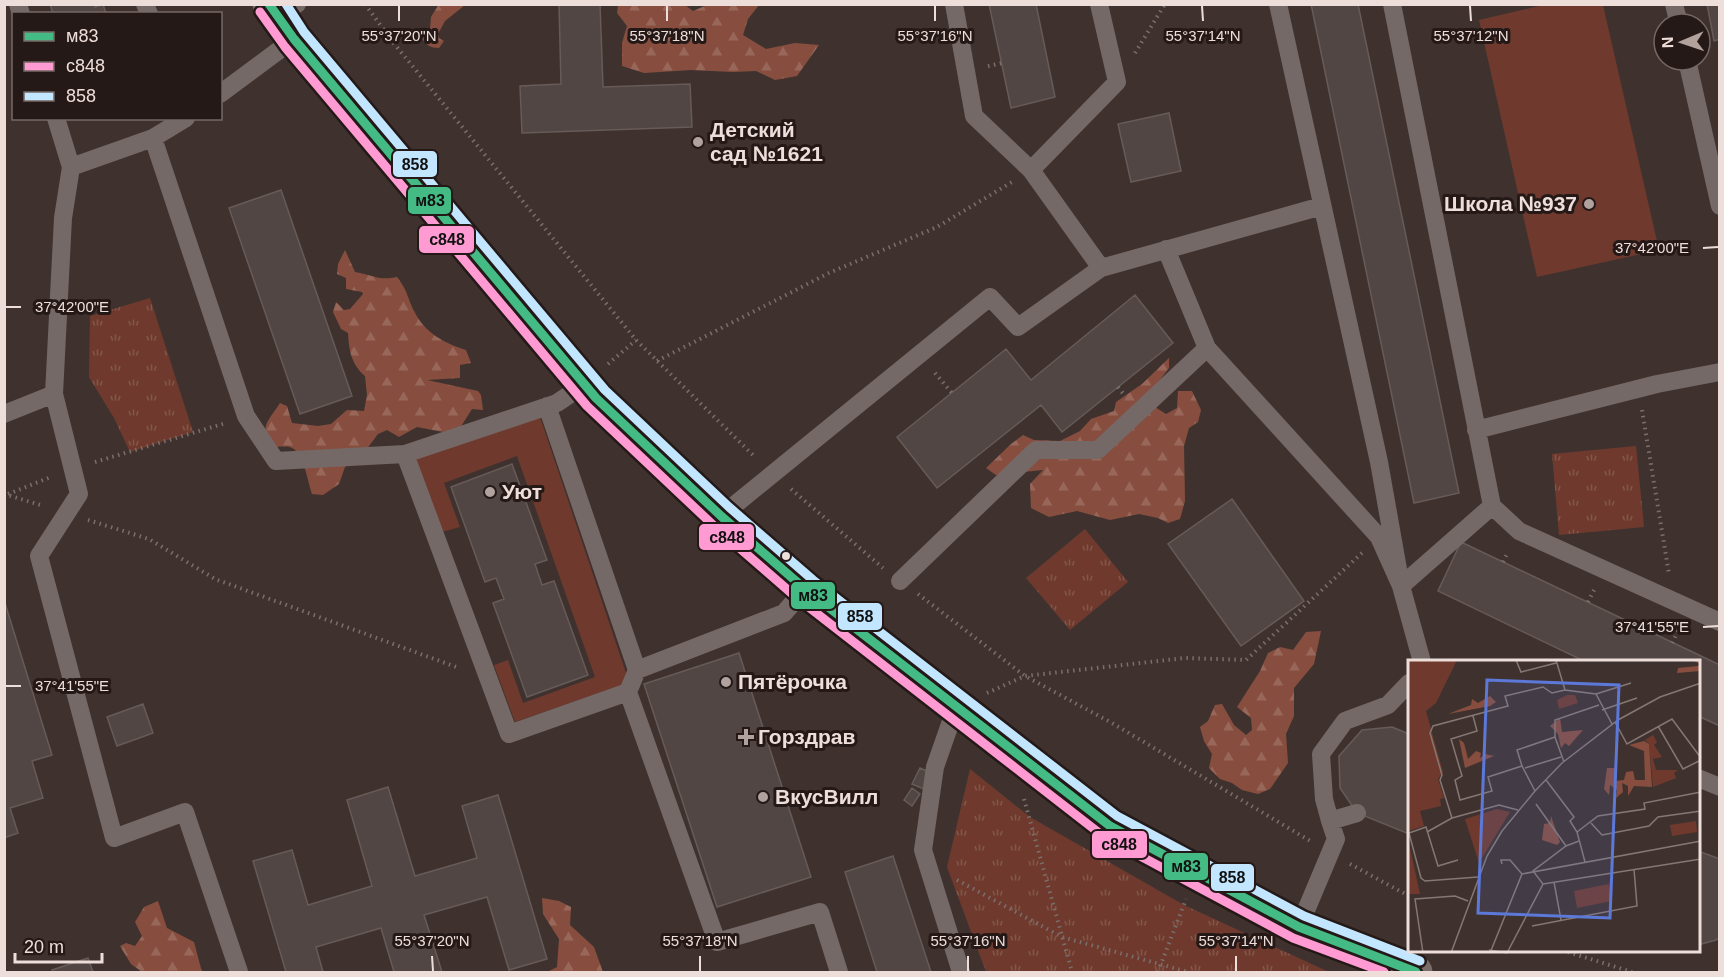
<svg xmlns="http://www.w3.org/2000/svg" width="1724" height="977" viewBox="0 0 1724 977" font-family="Helvetica,sans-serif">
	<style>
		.grass { fill: #6f3a2d }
		.forest { fill: url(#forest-firs) }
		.park { fill: url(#park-tufts) }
		.building { fill: #514643; stroke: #665b58; stroke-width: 1.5 }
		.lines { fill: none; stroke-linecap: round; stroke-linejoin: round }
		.path { stroke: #7a6f6d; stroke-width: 4; stroke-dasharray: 1.5 4.5; stroke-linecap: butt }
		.lane { stroke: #756967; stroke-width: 18 }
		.secondary { stroke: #7a6c69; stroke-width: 33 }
		.bus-1-casing { stroke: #241917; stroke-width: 14 }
		.bus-2-casing { stroke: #241917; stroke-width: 14 }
		.bus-3-casing { stroke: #241917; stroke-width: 14 }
		.bus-1 { stroke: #44ba84; stroke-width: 9 }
		.bus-2 { stroke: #ff9ad2; stroke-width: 9 }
		.bus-3 { stroke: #c2e6ff; stroke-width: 9 }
		.ticks { fill: none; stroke: #eededa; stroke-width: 2 }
		.poi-dot { fill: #b1a29e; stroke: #241917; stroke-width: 2 }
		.bus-dot { fill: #eededa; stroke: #241917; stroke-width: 2 }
		.labels { text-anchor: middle; stroke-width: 6; stroke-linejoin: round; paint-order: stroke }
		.poi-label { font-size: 21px; font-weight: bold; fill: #eededa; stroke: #241917; text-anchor: start }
		.inset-road { fill: none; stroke: #857773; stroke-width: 1.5 }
		.view { fill: #5c79d9; fill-opacity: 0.15; stroke: #5c79d9; stroke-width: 3 }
		.inset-edge { fill: none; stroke: #eededa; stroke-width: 3 }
		.ticks-label { font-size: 15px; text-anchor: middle; fill: #eededa; stroke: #241917; stroke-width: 6; stroke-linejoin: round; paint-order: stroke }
		.line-badge { stroke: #241917; stroke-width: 2 }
		.pale-badge-label { font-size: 16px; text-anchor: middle; font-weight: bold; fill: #111 }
	</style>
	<defs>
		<pattern id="forest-firs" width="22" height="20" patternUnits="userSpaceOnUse" patternTransform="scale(1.5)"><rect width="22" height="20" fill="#874e3f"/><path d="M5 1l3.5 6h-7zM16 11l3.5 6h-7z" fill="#98675a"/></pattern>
		<pattern id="park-tufts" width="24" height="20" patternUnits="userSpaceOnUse" patternTransform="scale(1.5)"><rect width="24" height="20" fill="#6f3a2d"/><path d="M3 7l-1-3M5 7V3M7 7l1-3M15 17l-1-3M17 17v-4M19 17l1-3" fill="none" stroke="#84564b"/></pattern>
	</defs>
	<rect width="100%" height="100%" fill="#3f322e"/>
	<!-- grass -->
	<path class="grass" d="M1548,4L1603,5L1659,250L1537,277L1479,20Z
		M540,417L626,673L622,685L515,722L494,665L508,660L523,703L595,677L517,456L444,483L460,527L442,532L416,459Z"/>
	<!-- forest -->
	<path class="forest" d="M439,4L465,5L445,21L438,34L439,38L444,41L439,48C430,48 427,45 422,39L430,29L431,17Z
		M618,5H685L693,11L707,5H759L748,19L743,35L766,49L795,43L819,45L797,76L775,80L756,71L733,72L691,70L644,73L622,66V43L627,26L617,13Z
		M345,250L355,272C373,275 379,281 397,277C408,291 407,297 414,311C425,333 444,343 466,350L471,363L460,365V378L427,380L478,391L481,395L483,410L472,409L460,428L443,432L417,427L399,437L387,430L378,434L363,454L345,467L339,484L323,495L312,494C308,482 303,450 290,447C285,446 276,447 271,447C258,428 269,420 280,403L287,406L292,423L318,426L331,424L347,410L364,411L367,395L365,376C351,364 349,350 348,333L341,329L333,312L336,302L344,310L350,309L363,294L362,292L346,289V278L337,274L338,264Z
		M1169,358V368L1159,381L1155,407L1166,414L1177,408L1178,391H1192L1201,410L1198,422L1189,428L1184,446L1185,501L1180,519L1168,523L1158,518L1139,514L1110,520L1077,511L1049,517L1031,508L1030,484L1043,470L996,475L986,468L1011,444L1023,435L1034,440L1060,441L1080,431L1091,419L1114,411L1116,402L1142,384Z
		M1321,631L1314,664L1294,688V716L1286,734L1288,763L1270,789L1258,794L1242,790L1232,783L1220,779L1209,768L1212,754L1204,741L1200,727L1208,721L1215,705L1222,704L1234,725L1246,735L1252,730L1251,718L1237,707L1260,671L1268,653L1280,647L1293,650L1306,632Z
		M542,898L559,901L571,907L570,925L594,947L603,972H547L557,967L559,939L543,914Z
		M158,901L167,928L194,942L202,972H142L131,964L120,946L126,943L135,946L142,936L135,922L144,907Z"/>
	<!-- park -->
	<path class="park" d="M150,298L193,432L130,452L114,418L89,377L90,316Z
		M1636,446L1644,527L1559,535L1552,454Z
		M1085,529L1128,582L1070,630L1026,578Z
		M970,769L1030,817L1184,905L1329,972H986L947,867Z"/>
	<!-- building -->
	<path class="building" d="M50,4H94L95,7L103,4L106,14H53Z
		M559,4H600L603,87L690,84L692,127L522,133L520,86L561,84Z
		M989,4H1036L1055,97L1011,108Z
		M1311,4H1358L1459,493L1414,503Z
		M1707,4H1720V39L1714,41Z
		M1169,113L1181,171L1131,182L1118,124Z
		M281,190L352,396L300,414L229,208Z
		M1135,295L1173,343L1062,432L1041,405L937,488L897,437L1006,349L1031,380Z
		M512,464L547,560L535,564L542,585L554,581L588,675L527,697L493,603L504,599L496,578L485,582L451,487Z
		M1232,499L1304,601L1241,646L1168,544Z
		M1461,542L1720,665V726L1698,716V662H1586L1438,591Z
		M4,600L52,755L32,761L43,798L10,808L18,833L4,838Z
		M739,653L811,877L717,907L644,684Z
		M143,704L153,733L117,746L107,717Z
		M1392,727L1409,734V834L1357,813L1340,788L1339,756L1362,730Z
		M920,768L931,773L924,789L912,784Z
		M388,787L415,876L477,858L462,806L498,795L547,959L509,970L487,897L424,915L442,972H394L381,928L316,947L323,972H286L253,861L292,850L308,905L372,886L347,800Z
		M912,788L920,794L912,806L904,800Z
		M1698,851L1720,859V937L1716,940L1698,945Z
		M893,856L931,972H877L845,872Z
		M88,958L93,972H53L52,970Z"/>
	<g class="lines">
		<!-- path -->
		<path class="path" d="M365,4L392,41L636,340L756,458
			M1135,53L1165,4
			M988,66L1002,63
			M657,361L829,273L937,227L1012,182
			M608,364L636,340
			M935,373L952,393
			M1118,387L1125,396
			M1642,410L1669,574
			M95,462L226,423
			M791,489L883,568
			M4,494L44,506
			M8,494L51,477
			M88,520L149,539L215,579L459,668
			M1503,562L1508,552
			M918,594L1025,676L1112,723L1312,842
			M1588,602L1594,590
			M1672,643L1680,627
			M987,693L1025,676L1185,658L1246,660L1362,553
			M1024,799L1072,972
			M1350,864L1409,896
			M957,880L1062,937L1188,972
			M1568,952L1632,972
			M1158,972L1186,899"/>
		<!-- lane -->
		<path class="lane" d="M18,4L21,14
			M145,4L149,14
			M954,4L974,116L1031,170L1101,268
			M1278,4L1379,462L1401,586L1422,662
			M1392,4L1492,506
			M1674,4L1679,24
			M278,14L297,4
			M1687,60L1720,206
			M220,94L294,39
			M56,118L71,167
			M153,138L246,416L276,461L405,454L557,403L585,384
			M1031,170L1117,82L1099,4
			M1166,249L1207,348L1379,537L1401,586L1492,506L1519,531L1720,622
			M54,394L79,494L39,556L114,838L185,812L239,972
			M547,406L637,670
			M4,414L54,394L63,218L71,167L153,138L186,118
			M1476,430L1657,384L1720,372
			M405,454L509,734L628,692
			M721,516L990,297L1018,327L1101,268L1322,206
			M900,581L1036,450H1098L1207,348
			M805,589L784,613L637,670L628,692L717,942L820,912L839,972
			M956,707L935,767L923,850L961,972
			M1698,778L1720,787
			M1357,813L1330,821L1324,799L1321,754L1345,721L1388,705L1409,683
			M1299,927L1336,839L1330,821"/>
		<!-- secondary -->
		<path class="secondary" d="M269,4L278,14L294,39L596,398L721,516L805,589L1110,826L1299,927L1416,972"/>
		<defs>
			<path id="bus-1" d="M269,4L294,39L596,398L721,516L805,589L1110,826L1299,927L1416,972"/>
			<path id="bus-2" d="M260,12L285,47L587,406L713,525L797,598L1103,836L1293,938L1384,972"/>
			<path id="bus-3" d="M286,4L304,32L605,390L729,507L813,580L1117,816L1304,916L1420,961"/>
		</defs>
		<!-- bus-1 casing -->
		<use href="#bus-1" class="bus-1-casing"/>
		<!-- bus-2 casing -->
		<use href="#bus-2" class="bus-2-casing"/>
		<!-- bus-3 casing -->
		<use href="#bus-3" class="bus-3-casing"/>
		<!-- bus-1 -->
		<use href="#bus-1" class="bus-1"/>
		<!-- bus-2 -->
		<use href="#bus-2" class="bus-2"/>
		<!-- bus-3 -->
		<use href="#bus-3" class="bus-3"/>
	</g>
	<!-- ticks -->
	<path class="ticks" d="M399,6V21M667,6V21M935,6V21M1202,6L1203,21M1470,6L1471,21M1703,248L1718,247M6,307H21M1703,627L1718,626M6,686H21M432,956L433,971M700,956V971M968,956V971M1236,956V971"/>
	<!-- markers -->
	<g class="poi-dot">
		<circle cx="698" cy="142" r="6"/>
		<circle cx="1589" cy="204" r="6"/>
		<circle cx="490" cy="492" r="6"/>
		<circle cx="726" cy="682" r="6"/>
		<path d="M743 728h6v6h6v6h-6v6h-6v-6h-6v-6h6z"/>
		<circle cx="763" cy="797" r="6"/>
	</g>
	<circle class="bus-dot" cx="786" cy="556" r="5"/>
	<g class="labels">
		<!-- poi labels -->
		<g class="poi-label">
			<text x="710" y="137">Детский<tspan x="710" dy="24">сад №1621</tspan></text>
			<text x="1577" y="211" text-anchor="end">Школа №937</text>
			<text x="502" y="499">Уют</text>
			<text x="738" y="689">Пятёрочка</text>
			<text x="758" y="744">Горздрав</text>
			<text x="775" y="804">ВкусВилл</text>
		</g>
	</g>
	<!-- overview -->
	<g transform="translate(1408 660)">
		<rect width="292" height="292" fill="#3f322e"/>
		<path d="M245,75L249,82L246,85L254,97L245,99L248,110H270L266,113L268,118L245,127L241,84L237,80ZM201,224L204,241L169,248L166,231Z" fill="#6f3a2d"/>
		<path d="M292,0V11L269,13L270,8L290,6L292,4L286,1ZM82,36L88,42L82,46L40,54L63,45L64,39L70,43ZM152,58L154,72L175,70L161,86L157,83L153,88L150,74L142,66ZM51,79L56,83L60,99L68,91L73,93L72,98L77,94L86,96L57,108ZM236,81L241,84L244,127L226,126L220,136V126L214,123L215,132L208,138L209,130L202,125L201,135L196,129L199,108H207V121L216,120L218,112L225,111L227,120H237L236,91L221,85ZM143,156L152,182L149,185L134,180L136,164L142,163Z" fill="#874e3f"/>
		<path d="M0,0H49L28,43L18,51L35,112L30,119L36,138L32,139L33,146L12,151L16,166L0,171ZM159,35H167L170,43L151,49L149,40ZM89,149L102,152L71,203L57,159ZM288,161L289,172L264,176L262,165ZM0,179L12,234H0Z" fill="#6f3a2d"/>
		<path class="inset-road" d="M108,0L113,12L148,3M148,0L157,30L188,34L204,64M188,34L223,23M194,50L229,38M65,56L69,71L43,79L54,116L47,120L52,140L84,131L80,117L114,106L127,131M207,62L219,84L264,59L293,98M250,66L275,109L293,100M156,102L147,77V60L191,45M114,106L109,90L147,77M117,108L153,97M138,120L166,157L162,161L169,172L177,202M128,144L158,186M110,150L91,145L44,158L32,120L34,115L22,73L25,66L100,46L97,36L135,27L144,33L157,30M183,163L194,175L241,166L250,157L293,151M19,172L44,158M169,172L190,156L237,149L236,143L293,132M50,200L30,206L18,167L1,173L13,218L17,221L70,217M94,204L93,200H102L114,214M146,222L153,260M135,224L293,199M124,266L229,246L226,209M81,290L99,293M15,293L7,239L47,236L60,241M43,293L79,196L94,171L127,131L154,103L210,60L252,37L293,23M82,293L114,214L293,181M99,293L135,224L125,211L158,186L171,181"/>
		<path class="view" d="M79,20L211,25L202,258L70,253Z"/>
		<rect width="292" height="292" class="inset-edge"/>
	</g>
	<g class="ticks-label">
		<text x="399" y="41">55°37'20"N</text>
		<text x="667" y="41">55°37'18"N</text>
		<text x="935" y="41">55°37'16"N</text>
		<text x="1203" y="41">55°37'14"N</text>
		<text x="1471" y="41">55°37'12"N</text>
		<text x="1652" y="253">37°42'00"E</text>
		<text x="72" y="312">37°42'00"E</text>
		<text x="1652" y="632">37°41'55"E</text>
		<text x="72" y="691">37°41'55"E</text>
		<text x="432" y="946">55°37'20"N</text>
		<text x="700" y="946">55°37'18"N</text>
		<text x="968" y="946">55°37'16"N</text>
		<text x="1236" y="946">55°37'14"N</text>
	</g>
	<g class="line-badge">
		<rect x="392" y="150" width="46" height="28" rx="6" fill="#c2e6ff"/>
		<rect x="407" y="186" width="45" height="29" rx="6" fill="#44ba84"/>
		<rect x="418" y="225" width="57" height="29" rx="6" fill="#ff9ad2"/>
		<rect x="698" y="523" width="57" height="28" rx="6" fill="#ff9ad2"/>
		<rect x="790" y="581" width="46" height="29" rx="6" fill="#44ba84"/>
		<rect x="837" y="602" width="46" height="29" rx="6" fill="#c2e6ff"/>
		<rect x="1091" y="830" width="57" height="29" rx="6" fill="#ff9ad2"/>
		<rect x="1163" y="852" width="46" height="29" rx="6" fill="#44ba84"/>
		<rect x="1210" y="863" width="45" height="29" rx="6" fill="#c2e6ff"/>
	</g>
	<g class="pale-badge-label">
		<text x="415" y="170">858</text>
		<text x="430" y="206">м83</text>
		<text x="447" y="245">с848</text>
		<text x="727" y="543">с848</text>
		<text x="813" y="601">м83</text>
		<text x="860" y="622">858</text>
		<text x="1119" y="850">с848</text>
		<text x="1186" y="872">м83</text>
		<text x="1232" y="883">858</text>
	</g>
	<!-- border -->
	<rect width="1724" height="977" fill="none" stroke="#eededa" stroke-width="12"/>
	<!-- legend -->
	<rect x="12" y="12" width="210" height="108" fill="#241917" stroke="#756865" stroke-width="1.5"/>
	<rect x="24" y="32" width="30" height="9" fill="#44ba84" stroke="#756865" stroke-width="1.5"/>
	<text x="66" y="42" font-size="18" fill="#eededa">м83</text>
	<rect x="24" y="62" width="30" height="9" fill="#ff9ad2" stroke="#756865" stroke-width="1.5"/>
	<text x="66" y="72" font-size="18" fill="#eededa">с848</text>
	<rect x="24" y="92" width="30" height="9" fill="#c2e6ff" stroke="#756865" stroke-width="1.5"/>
	<text x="66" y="102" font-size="18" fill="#eededa">858</text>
	<!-- north arrow -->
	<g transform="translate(1682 42) rotate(268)"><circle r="28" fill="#241917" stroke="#756865" stroke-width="1.5"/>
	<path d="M0-4.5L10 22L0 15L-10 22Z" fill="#b1a29e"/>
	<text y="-9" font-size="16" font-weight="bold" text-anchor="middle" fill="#eededa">N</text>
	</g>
	<!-- scale -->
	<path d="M15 953v9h87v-9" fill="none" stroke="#eededa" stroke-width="3"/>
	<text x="24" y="953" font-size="18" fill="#eededa" stroke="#241917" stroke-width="4.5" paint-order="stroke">20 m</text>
</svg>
